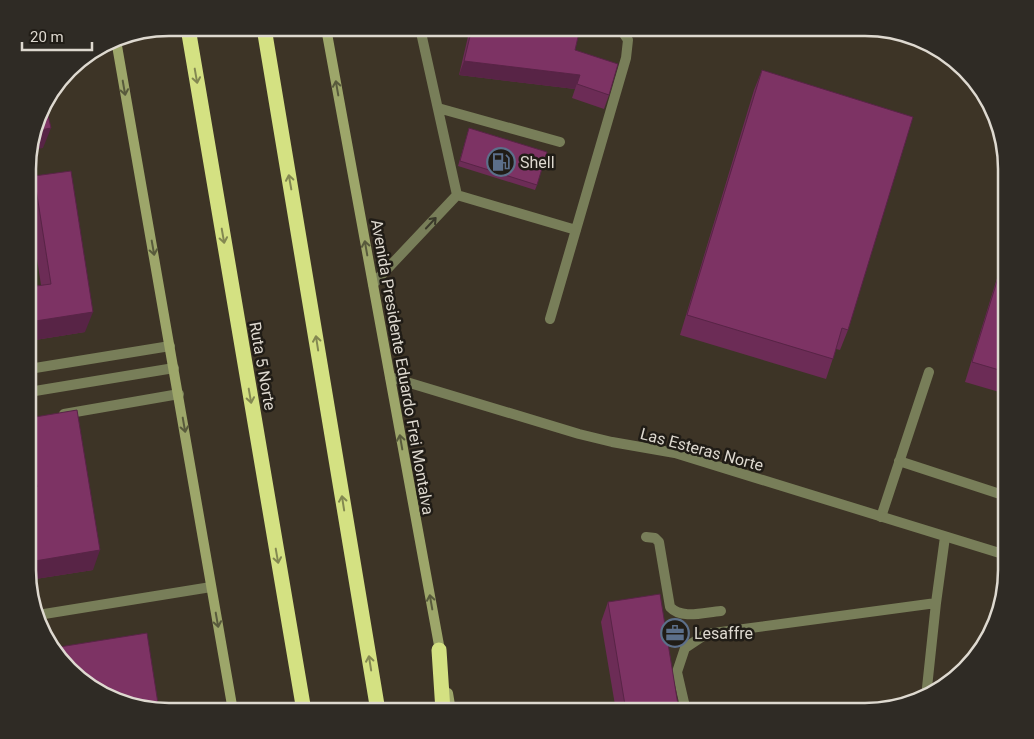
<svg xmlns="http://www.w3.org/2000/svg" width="1034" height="739" viewBox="0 0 1034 739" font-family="Roboto,sans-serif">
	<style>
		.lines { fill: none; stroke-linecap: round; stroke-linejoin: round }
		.lane { stroke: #787e59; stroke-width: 10 }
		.street { stroke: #787e59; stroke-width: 10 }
		.secondary { stroke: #9da66a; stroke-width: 10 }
		.highway { stroke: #d4e182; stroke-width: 15 }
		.wall { fill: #6c2c56 }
		.shaded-wall { fill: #582446 }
		.building { fill: #7d3364; stroke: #582446 }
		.oneway { stroke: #838851 }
		.oneway2 { stroke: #585a3c }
		.oneway3 { stroke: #3a392a }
		.labels { text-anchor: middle; stroke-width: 5; stroke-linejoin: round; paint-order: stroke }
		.poi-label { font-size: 16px; fill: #ded9d0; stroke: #201c16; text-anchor: start }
		.street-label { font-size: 16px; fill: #ded9d0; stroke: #201c16 }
		.rim { fill: none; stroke: #ded9d0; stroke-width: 2.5 }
	</style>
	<rect width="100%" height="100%" fill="#3d3426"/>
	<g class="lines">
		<!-- lane -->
		<path class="lane" d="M420,28L457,195
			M438,108L560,142
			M457,195L576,230
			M373,284L457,195
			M550,319L626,58L628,40L620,28
			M29,369L170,346
			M29,392L174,368
			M64,414L179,394
			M899,461L1006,496
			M881,517L929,372
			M646,537L655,538L659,542L670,607C682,620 705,612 721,611
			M38,615L211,587
			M926,697L936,603L945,537
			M686,711L677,672L685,648L706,634L936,603"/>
		<!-- street -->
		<path class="street" d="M390,377L579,434L612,442L675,453L1006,555"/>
		<!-- secondary -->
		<path class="secondary" d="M326,28L441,656
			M116,40L233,711
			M448,693L451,711"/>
		<!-- highway -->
		<path class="highway" d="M188,28L304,711
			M264,28L378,711
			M439,650L443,711"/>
	</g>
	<!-- wall -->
	<path class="wall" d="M470,28H580L575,50L609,95L604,109L572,98L575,89L459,75Z
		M762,70L848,330L840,350L836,349L826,379L680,335L754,90Z
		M469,128L537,185L535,190L458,166Z
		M34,176L85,332L29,341V287L41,285L29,207V191Z
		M1006,249V394L965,382Z
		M29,418L93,570L29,580Z
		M1006,431V445L1002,444Z
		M608,602L679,711H616L601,622Z"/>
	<!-- shaded-wall -->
	<path class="shaded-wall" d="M464,61L580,75L575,89L459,75Z
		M51,128L43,148L29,151L35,131Z
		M93,312L85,332L29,341V322Z
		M100,550L93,570L29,580V562Z"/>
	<!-- building -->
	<path class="building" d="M472,28H580L575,50L618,64L609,95L577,84L580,75L464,61Z
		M762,70L913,117L848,330L842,328L833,359L687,315Z
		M45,102L51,128L35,131Z
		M469,128L547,152L537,185L460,161Z
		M71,171L93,312L29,322V287L51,284L34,176Z
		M1006,252V372L972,362Z
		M77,410L100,550L29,562V489L37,487L29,435V418Z
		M660,594L679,711H626L608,602Z
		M147,633L159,710L83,682L53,648Z"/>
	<!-- one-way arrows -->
	<defs><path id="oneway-shaft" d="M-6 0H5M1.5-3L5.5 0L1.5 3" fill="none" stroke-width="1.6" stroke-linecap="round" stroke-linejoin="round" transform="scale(1.25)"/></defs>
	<g class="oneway">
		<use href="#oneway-shaft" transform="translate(196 76) rotate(80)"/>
		<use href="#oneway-shaft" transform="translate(290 182) rotate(-100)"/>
		<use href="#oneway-shaft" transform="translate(223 236) rotate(80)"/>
		<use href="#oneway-shaft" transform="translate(317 343) rotate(-99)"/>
		<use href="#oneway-shaft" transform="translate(250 396) rotate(80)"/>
		<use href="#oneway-shaft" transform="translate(343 503) rotate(-99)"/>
		<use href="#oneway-shaft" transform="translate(277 556) rotate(80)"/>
		<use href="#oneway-shaft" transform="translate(370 663) rotate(-99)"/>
	</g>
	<g class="oneway2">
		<use href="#oneway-shaft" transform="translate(124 88) rotate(80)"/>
		<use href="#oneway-shaft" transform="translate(337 88) rotate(-100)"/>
		<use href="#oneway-shaft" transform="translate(153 248) rotate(80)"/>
		<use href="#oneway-shaft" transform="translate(366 248) rotate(-100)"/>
		<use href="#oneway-shaft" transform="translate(184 425) rotate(80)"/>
		<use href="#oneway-shaft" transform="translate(401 442) rotate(-100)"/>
		<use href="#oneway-shaft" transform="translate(431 602) rotate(-100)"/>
		<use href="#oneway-shaft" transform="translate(217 620) rotate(80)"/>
	</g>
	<use class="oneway3" href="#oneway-shaft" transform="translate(431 223) rotate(-47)"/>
	<!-- icons -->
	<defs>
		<symbol id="fuel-ring" viewBox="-11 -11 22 22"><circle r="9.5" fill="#201c16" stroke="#5c6f8a" stroke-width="1.5"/><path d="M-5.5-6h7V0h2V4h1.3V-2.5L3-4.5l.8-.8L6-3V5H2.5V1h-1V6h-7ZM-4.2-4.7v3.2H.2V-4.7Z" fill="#5c6f8a"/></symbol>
		<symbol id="office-ring" viewBox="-11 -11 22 22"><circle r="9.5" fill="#201c16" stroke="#5c6f8a" stroke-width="1.5"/><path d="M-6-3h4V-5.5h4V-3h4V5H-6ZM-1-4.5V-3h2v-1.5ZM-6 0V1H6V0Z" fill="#5c6f8a"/></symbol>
	</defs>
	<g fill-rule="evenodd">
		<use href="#fuel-ring" x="485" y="146" width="32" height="32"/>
		<use href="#office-ring" x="659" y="617" width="32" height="32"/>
	</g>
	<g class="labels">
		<!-- poi labels -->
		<g class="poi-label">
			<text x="520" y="168">Shell</text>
			<text x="694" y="639">Lesaffre</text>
		</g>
		<!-- street labels -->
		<g class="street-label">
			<text transform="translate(263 366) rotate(80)" y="6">Ruta 5 Norte</text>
			<text transform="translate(403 367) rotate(80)" y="6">Avenida Presidente Eduardo Frei Montalva</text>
			<text transform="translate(702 449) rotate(15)" y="6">Las Esteras Norte</text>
		</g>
	</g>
	<!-- crop -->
	<path d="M0 0H1034V739H0ZM169 36H865A133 133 0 0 1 998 169V570A133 133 0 0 1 865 703H169A133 133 0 0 1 36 570V169A133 133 0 0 1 169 36Z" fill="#2f2b25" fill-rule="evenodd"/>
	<path class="rim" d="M169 36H865A133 133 0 0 1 998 169V570A133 133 0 0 1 865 703H169A133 133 0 0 1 36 570V169A133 133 0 0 1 169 36Z"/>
	<!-- scale -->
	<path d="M22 42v8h70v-8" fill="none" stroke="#ded9d0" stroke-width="2.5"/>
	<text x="30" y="42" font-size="15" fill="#ded9d0" stroke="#201c16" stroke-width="4" paint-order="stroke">20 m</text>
</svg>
